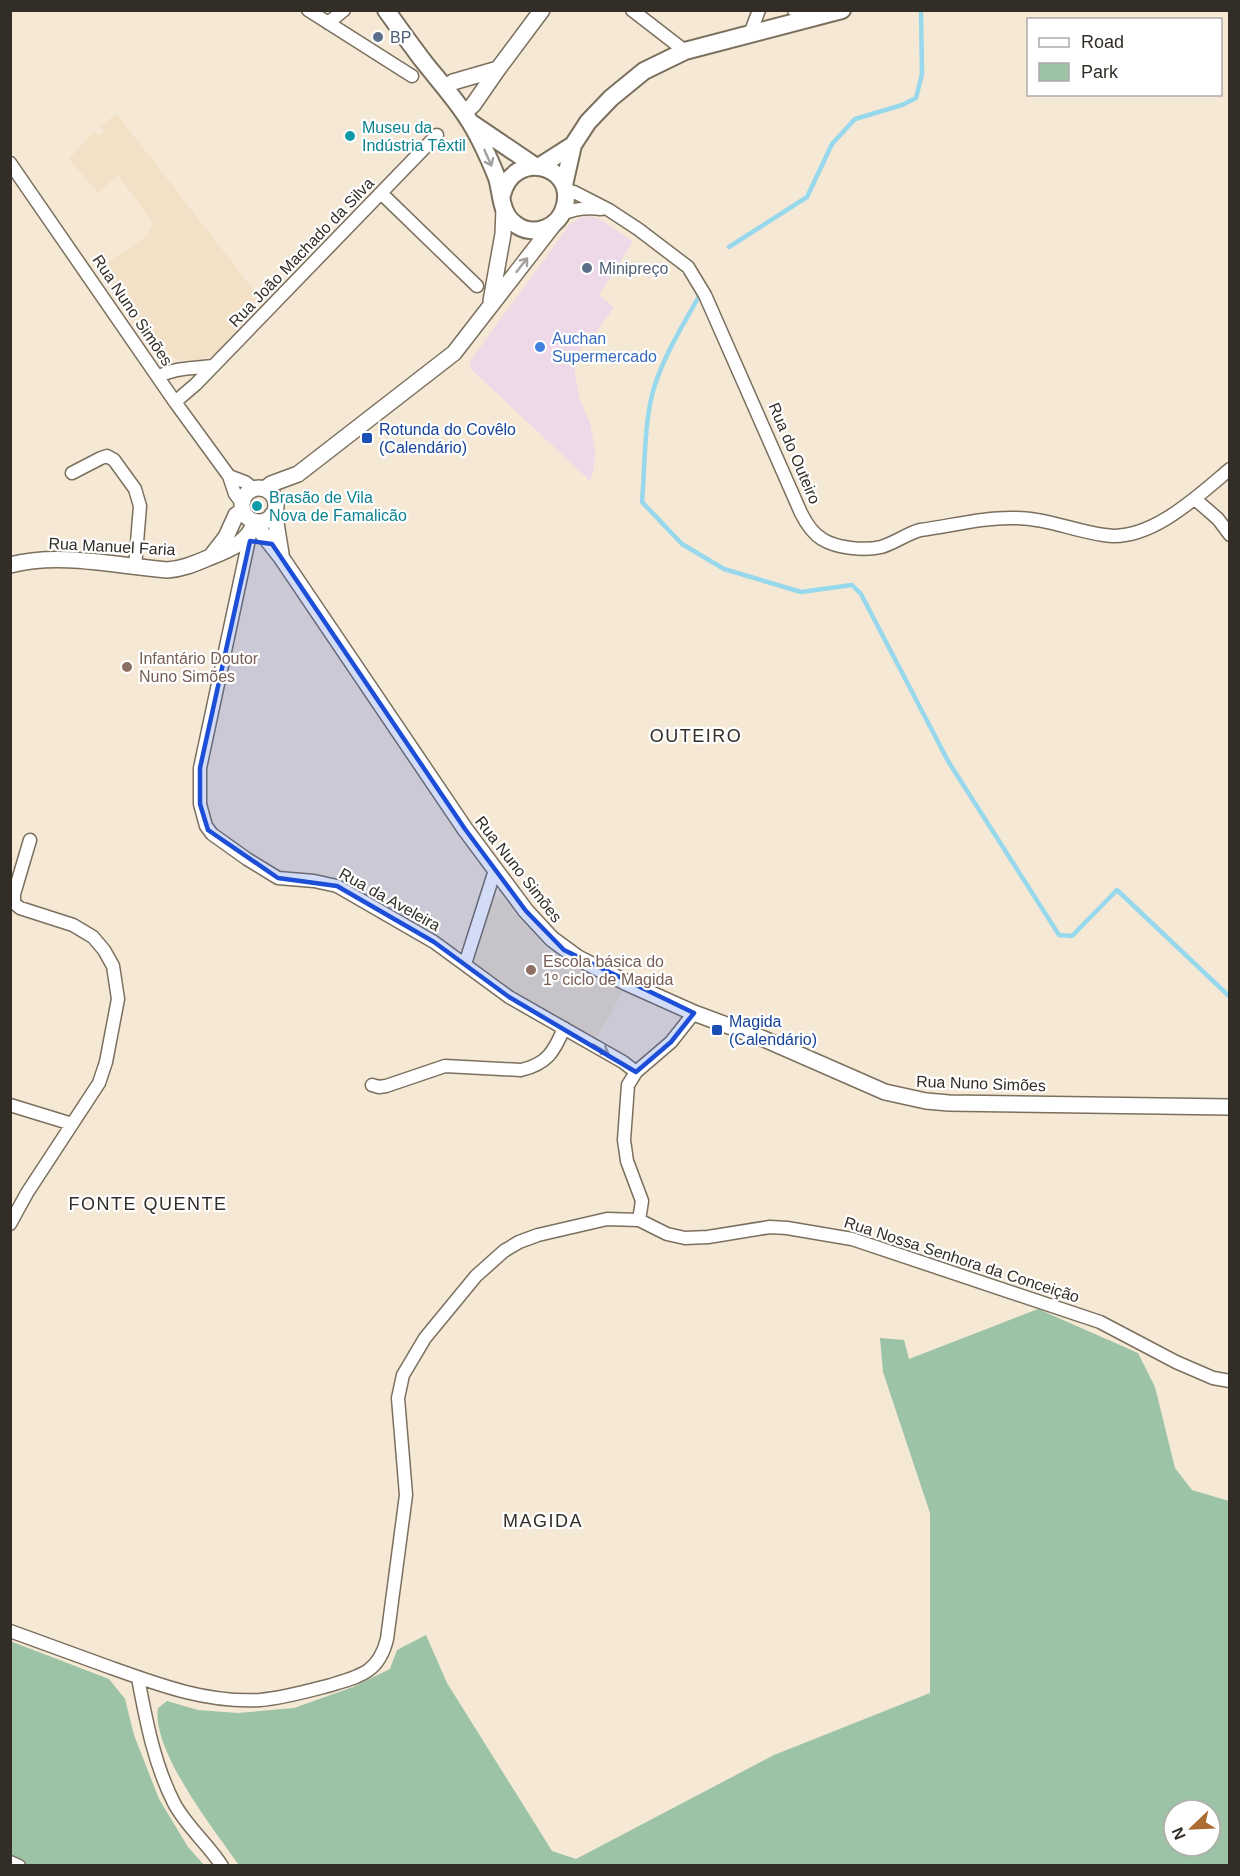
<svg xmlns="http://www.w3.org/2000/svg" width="1240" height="1876" viewBox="0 0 1240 1876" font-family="Arial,sans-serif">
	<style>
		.commercial { fill: #eed9e8 }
		.built { fill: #f2e1c6 }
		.green { fill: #9cc3a5; fill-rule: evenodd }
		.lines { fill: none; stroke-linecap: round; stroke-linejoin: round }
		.stream { stroke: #97d8ed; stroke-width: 4.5 }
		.minor-casing { stroke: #7b6f5e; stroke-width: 15 }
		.tertiary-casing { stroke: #7b6f5e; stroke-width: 18 }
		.secondary-casing { stroke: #7b6f5e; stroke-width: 20 }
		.minor { stroke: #fff; stroke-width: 12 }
		.tertiary { stroke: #fff; stroke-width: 15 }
		.secondary { stroke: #fff; stroke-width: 16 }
		.oneway { stroke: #a3a09d }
		.marked { fill: #1d4ed8; fill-opacity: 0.2; stroke: #1d4ed8; stroke-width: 4.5; stroke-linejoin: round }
		.service-dot { fill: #5c6f8a; stroke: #fff; stroke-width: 2 }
		.culture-dot { fill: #0f9aa8; stroke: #fff; stroke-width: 2 }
		.shop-dot { fill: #3f7fe0; stroke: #fff; stroke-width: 2 }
		.transit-dot { fill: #1a4fb4; stroke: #fff; stroke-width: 2 }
		.education-dot { fill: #8d6e63; stroke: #fff; stroke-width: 2 }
		.labels { text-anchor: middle; stroke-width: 4.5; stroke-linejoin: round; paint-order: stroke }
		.service-label { font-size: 16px; fill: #4e5e75; stroke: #fff; text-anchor: start }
		.culture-label { font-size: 16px; fill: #0d838f; stroke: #fff; text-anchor: start }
		.street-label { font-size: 16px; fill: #322d26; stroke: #fff }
		.shop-label { font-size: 16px; fill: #366cbe; stroke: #fff; text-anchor: start }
		.transit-label { font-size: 16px; fill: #164399; stroke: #fff; text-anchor: start }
		.education-label { font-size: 16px; fill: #785e54; stroke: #fff; text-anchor: start }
		.neighbourhood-label { font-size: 18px; letter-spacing: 1.5px; fill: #322d26; stroke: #fff }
	</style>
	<rect width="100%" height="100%" fill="#f5e8d5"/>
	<!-- commercial -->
	<path class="commercial" d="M589,216L600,219L633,242L599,295L614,307L594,336L590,333L580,349L574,366L579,398L590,423L595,450L594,467L590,481L471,369L470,361L570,224L580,218Z"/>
	<!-- built -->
	<path class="built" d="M117,114L263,302L213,356L195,361L176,359L159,348L151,351L97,271L148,235L153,223L118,175L98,193L69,159L94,130L98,135L104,131L100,126Z
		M495,896L503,899L545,947L559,959L623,990L595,1041L539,1005L534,1008L476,967L473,962L492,898Z"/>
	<!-- green -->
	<path class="green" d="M1038,1309L1138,1353L1155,1387L1175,1468L1192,1490L1229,1501V1865H239C215,1831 151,1750 158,1708L167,1701L198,1710L238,1713L294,1708L353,1687L390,1669L397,1650L426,1635L447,1683L552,1851L576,1859L774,1755L930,1693V1513L883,1372L880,1338L904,1340L909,1359ZM1174,1810H1210V1846H1174Z
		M10,1641L109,1679L125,1699L134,1735L159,1799L188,1847L204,1865H11Z"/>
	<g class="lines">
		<!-- stream -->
		<path class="stream" d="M729,247L807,197L832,144L855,119L902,105L916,98L922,74L921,10
			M698,298C681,329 661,360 652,395C644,429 645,467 642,502L682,544L724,569L801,592L852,585L861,594L948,761L1059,935L1072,936L1117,890L1230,997"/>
		<defs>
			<path id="minor" d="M308,10L412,76
				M632,10L685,51
				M794,10L805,20
				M328,23L344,10
				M750,34L759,10
				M10,163L175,402L229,476L235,494L242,503
				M565,190L574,192L609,210L638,229L688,267L705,295L801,513C806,523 812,533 822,539C836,548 864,551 881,547C895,543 906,534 920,530C951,526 984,517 1015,518C1046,518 1074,531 1104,535C1149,543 1198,496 1230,469
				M381,193L477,286
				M562,214C576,208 587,207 601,209
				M158,377C175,367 192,369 212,366
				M175,402L196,384L437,135
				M72,473L101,458L107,456L114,460L135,489L140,506L135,567
				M229,476L245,482L254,489
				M1195,499L1218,519L1230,535
				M251,530L200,768V804L206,826L212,834L247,859L278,878L314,881L337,886L434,942L509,997L623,1062L636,1072
				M465,964L495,870
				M372,1085L379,1087L386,1086L445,1066L521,1070C547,1064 554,1052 564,1028
				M10,1105L72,1124
				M639,1220L667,1234L685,1238L708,1237L770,1227L787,1228L852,1239L1100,1322L1176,1362L1213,1378L1230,1381
				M10,1224L27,1193L99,1083L106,1062L118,999L113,966L104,950L93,937L73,925L20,908L14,903V894L30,840
				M10,1631C43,1643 76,1655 109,1667C159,1685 207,1703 260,1700C284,1698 308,1691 331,1685C361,1676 379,1672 387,1639L406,1495L398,1398L403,1375L425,1338L476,1276L504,1251L519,1242L538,1235L607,1219L639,1220L642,1201L627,1161L624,1140L628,1085L636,1072L671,1042L694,1013
				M138,1678C146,1720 154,1764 174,1803C186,1826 208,1844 222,1866
				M10,1862L19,1866"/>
			<path id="tertiary" d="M445,87L453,82L498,69
				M464,113L473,105L498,69L542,10
				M491,301L503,234L504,209
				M242 505a17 17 0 1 1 34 0a17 17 0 1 1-34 0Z
				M265,489L271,484L298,474L454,353L554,224
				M272,515L276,523L281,554
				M258,522L262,533L281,557L465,829L526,911L552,939L578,958L627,983L694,1013L764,1039L885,1092L926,1101L949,1103L1230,1107
				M212,555L226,537L236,515L243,510
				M10,565C61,552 117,566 167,570C182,569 194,564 208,558C228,550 247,544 255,522"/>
			<path id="secondary" d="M386,10C399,28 411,45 424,62C444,87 466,111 480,140C486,152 492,165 497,178C502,194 500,213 515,224C533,238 560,228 565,205C575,164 513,149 502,195
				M473,124L535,166
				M540,166L573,145
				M564,185L573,145L588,122L611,98L644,71L685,51L842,10"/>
		</defs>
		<!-- minor casing -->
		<use href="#minor" class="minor-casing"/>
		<!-- tertiary casing -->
		<use href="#tertiary" class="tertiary-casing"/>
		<!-- secondary casing -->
		<use href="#secondary" class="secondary-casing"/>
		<!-- minor -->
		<use href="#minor" class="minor"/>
		<!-- tertiary -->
		<use href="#tertiary" class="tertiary"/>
		<!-- secondary -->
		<use href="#secondary" class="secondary"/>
	</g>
	<!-- one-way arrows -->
	<defs><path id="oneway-shaft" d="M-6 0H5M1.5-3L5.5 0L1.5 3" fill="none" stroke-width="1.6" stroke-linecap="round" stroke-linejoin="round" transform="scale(1.5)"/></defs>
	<g class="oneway">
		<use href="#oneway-shaft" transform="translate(488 158) rotate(66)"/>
		<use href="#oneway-shaft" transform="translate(522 265) rotate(-52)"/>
		<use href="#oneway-shaft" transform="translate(601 1049) rotate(30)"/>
	</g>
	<!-- marked area -->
	<path class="marked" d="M250,541L272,544L465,829L526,911L564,950L694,1013L671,1042L636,1072L509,997L434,942L337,886L278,878L208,830L200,804V768Z"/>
	<!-- markers -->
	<g class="service-dot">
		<circle cx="378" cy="37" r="6"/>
		<circle cx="587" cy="268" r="6"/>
	</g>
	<g class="culture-dot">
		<circle cx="350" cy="136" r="6"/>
		<circle cx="257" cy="506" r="6"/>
	</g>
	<circle class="shop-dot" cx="540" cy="347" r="6"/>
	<g class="transit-dot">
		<rect x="361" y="432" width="12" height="12" rx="3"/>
		<rect x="711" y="1024" width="12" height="12" rx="3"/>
	</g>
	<g class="education-dot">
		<circle cx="127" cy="667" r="6"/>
		<circle cx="531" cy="970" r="6"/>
	</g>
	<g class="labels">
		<!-- service labels -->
		<g class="service-label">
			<text x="390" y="43">BP</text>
			<text x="599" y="274">Minipreço</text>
		</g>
		<!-- culture labels -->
		<g class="culture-label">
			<text x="362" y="133">Museu da<tspan x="362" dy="18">Indústria Têxtil</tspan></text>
			<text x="269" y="503">Brasão de Vila<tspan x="269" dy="18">Nova de Famalicão</tspan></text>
		</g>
		<!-- street labels -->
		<g class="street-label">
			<text transform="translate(301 252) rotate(-46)" y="6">Rua João Machado da Silva</text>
			<text transform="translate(133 310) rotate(56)" y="6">Rua Nuno Simões</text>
			<text transform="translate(795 453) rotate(67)" y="6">Rua do Outeiro</text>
			<text transform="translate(112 546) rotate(3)" y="6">Rua Manuel Faria</text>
			<text transform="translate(519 869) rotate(52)" y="6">Rua Nuno Simões</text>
			<text transform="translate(390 899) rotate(29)" y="6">Rua da Aveleira</text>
			<text transform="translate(981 1083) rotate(2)" y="6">Rua Nuno Simões</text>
			<text transform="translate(962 1259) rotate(18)" y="6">Rua Nossa Senhora da Conceição</text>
		</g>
		<!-- shop labels -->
		<g class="shop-label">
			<text x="552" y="344">Auchan<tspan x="552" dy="18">Supermercado</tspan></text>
		</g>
		<!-- transit labels -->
		<g class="transit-label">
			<text x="379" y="435">Rotunda do Covêlo<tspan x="379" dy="18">(Calendário)</tspan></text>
			<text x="729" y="1027">Magida<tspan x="729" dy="18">(Calendário)</tspan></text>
		</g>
		<!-- education labels -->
		<g class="education-label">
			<text x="139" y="664">Infantário Doutor<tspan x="139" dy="18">Nuno Simões</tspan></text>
			<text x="543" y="967">Escola básica do<tspan x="543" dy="18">1º ciclo de Magida</tspan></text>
		</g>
		<!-- neighbourhood labels -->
		<g class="neighbourhood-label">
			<text x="696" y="742">OUTEIRO</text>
			<text x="148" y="1210">FONTE QUENTE</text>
			<text x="543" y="1527">MAGIDA</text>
		</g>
	</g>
	<!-- border -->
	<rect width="1240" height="1876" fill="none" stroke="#322d26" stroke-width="24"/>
	<!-- legend -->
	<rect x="1027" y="18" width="195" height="78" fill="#ffffff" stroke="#adaba8" stroke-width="1.5"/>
	<rect x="1039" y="38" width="30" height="9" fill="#ffffff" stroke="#adaba8" stroke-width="1.5"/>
	<text x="1081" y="48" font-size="18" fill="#322d26">Road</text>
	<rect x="1039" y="63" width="30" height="18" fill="#9cc3a5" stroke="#adaba8" stroke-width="1.5"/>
	<text x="1081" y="78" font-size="18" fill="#322d26">Park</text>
	<!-- north arrow -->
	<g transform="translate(1192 1828) rotate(247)"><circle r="28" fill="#ffffff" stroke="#adaba8" stroke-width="1.5"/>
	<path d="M0-4.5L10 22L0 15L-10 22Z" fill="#ab6d32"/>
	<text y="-9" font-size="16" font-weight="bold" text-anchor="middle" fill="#322d26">N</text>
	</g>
</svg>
